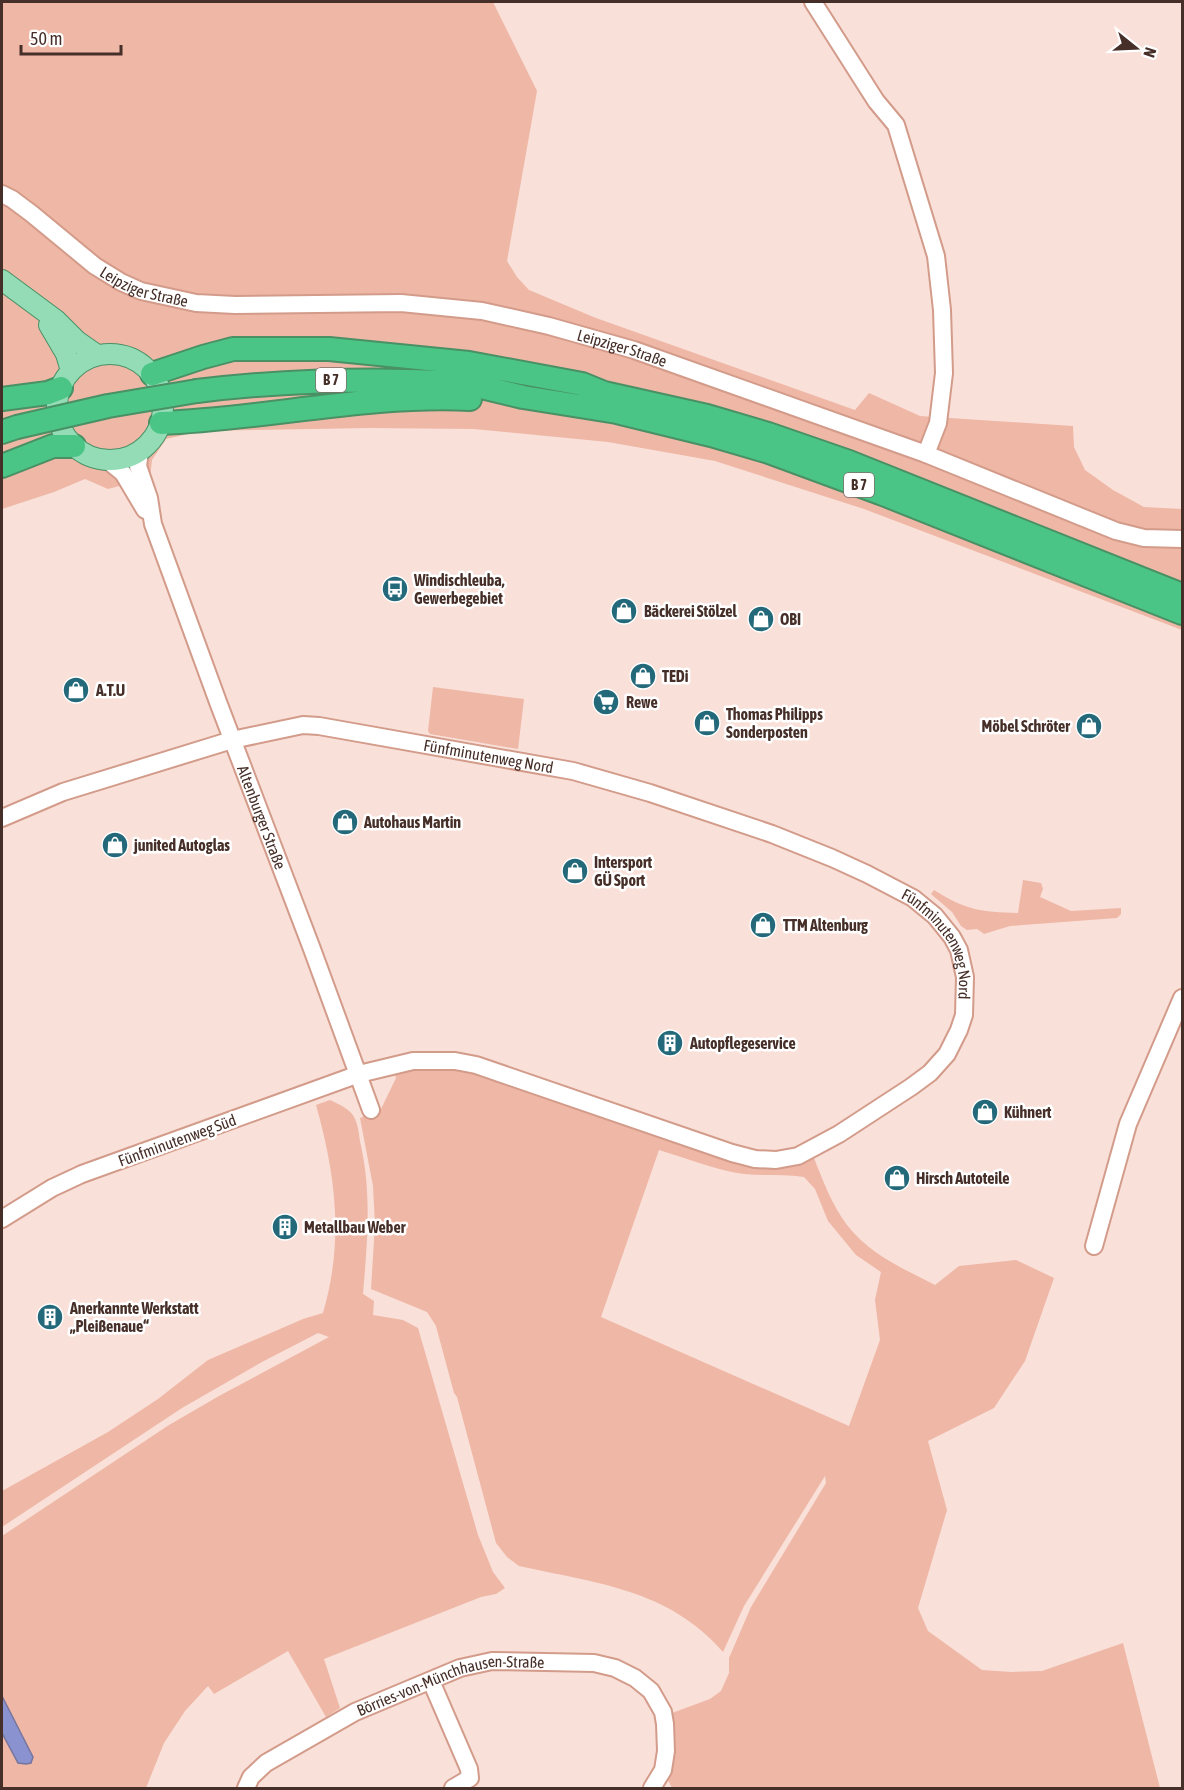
<svg xmlns="http://www.w3.org/2000/svg" width="1184" height="1790" viewBox="0 0 1184 1790" font-family="'Asap Condensed',sans-serif">
	<style>
		.green { fill: #efb7a6; fill-rule: evenodd }
		.water { fill: #8a93cf; stroke: #76759d; stroke-width: 1.5 }
		.lines { fill: none; stroke-linecap: round; stroke-linejoin: round }
		.minor-casing { stroke: #d39b8a; stroke-width: 20 }
		.major-casing { stroke: #499065; stroke-width: 22 }
		.highway-casing { stroke: #499065; stroke-width: 26 }
		.minor { stroke: #fff; stroke-width: 16 }
		.major { stroke: #93dcb6; stroke-width: 20 }
		.highway { stroke: #4bc586; stroke-width: 22 }
		.highway-bridge-casing { stroke: #499065; stroke-width: 26; stroke-linecap: butt }
		.highway-bridge { stroke: #4bc586; stroke-width: 22 }
		.labels { text-anchor: middle; stroke-width: 5; stroke-linejoin: round; paint-order: stroke }
		.shield { fill: #fff; stroke: #7e6d68; stroke-width: 1.5 }
		.shield-label { font-size: 15px; font-weight: bold; fill: #462f28 }
		.street-label { font-size: 16px; fill: #462f28; stroke: #fff }
		.poi-label { font-size: 16px; font-weight: bold; fill: #462f28; stroke: #fff; text-anchor: start }
	</style>
	<rect width="100%" height="100%" fill="#f9e0d9"/>
	<!-- green -->
	<path class="green" d="M2,2H493L537,91L507,261L517,277L529,290L596,318L855,410L869,393L920,416L1073,426L1074,447L1085,470L1113,490L1144,507L1182,509V630L864,509L715,461L608,442L474,429L369,428L201,431L166,439L152,460L150,478L108,489L85,479L54,492L2,509Z
		M433,687L524,699L518,749L430,734L428,731Z
		M1023,880L1041,883L1043,889L1040,897L1071,911L1121,908V914L1117,918L1010,926L984,934L977,929L967,930L961,926L952,912L931,894L934,890C966,910 980,912 1018,913Z
		M410,1067L463,1069L613,1118L801,1162L814,1158C823,1181 832,1205 847,1225C869,1254 904,1269 935,1285L959,1266L1016,1260L1054,1278L1025,1361L994,1408L928,1441L947,1510L918,1608L928,1631L982,1670L1011,1672L1042,1671L1123,1643L1160,1788H672L668,1780L675,1754L669,1717L672,1713L710,1699L721,1691L729,1673V1658L751,1607L826,1483L825,1476L744,1606L723,1652C669,1589 595,1583 519,1566L507,1557L496,1543L457,1397L454,1393L436,1326L427,1312L371,1289L375,1224L373,1186L360,1118L380,1111L396,1078L394,1072ZM659,1150C686,1158 715,1170 744,1174C764,1176 784,1174 804,1177L815,1189L828,1221L856,1255L881,1272L875,1300L880,1340L849,1426L601,1317Z
		M330,1100C340,1105 351,1109 355,1119C359,1127 359,1138 361,1146C372,1196 367,1244 363,1294L374,1301L373,1315L403,1320L418,1328L478,1535L493,1572L505,1588L496,1594L481,1597L324,1659L340,1708L326,1717L288,1651L214,1694L208,1686L185,1711L164,1743L146,1788H2V1733L18,1763L33,1757L2,1696V1536L169,1425L219,1396L329,1337L318,1333L262,1362L182,1408L2,1527V1491L108,1432L158,1399L208,1360L303,1319L323,1313C344,1241 336,1176 316,1105Z"/>
	<!-- water -->
	<path class="water" d="M2,1696L33,1757L31,1763L26,1764L18,1763L2,1733Z"/>
	<g class="lines">
		<defs>
			<g id="minor">
				<path d="M813,2L876,101L896,125L936,256L942,310L944,373L938,423L926,454"/>
				<path id="s1" d="M2,194L12,199L32,214L95,266L121,282L141,291L196,303L235,305L401,303L482,311L549,326L634,350L926,454L1116,531L1144,538L1182,539"/>
				<path id="s2" d="M140,451L138,466L149,498L153,524L218,702L312,949L371,1110"/>
				<path d="M107,460L123,473L145,510"/>
				<path id="s3" d="M2,818L63,792L232,740L303,725L319,726L573,771L650,793L772,834L832,858L867,874L913,898L935,916L952,937L959,950L965,977L964,1015L959,1030L947,1054L930,1073L911,1087L839,1134L798,1156L776,1160L755,1159L732,1153L476,1065L455,1061H413L359,1074L82,1174L52,1188L2,1219"/>
				<path d="M1094,1246L1128,1124L1182,998"/>
				<path d="M431,1681L469,1769L470,1778L453,1788"/>
				<path id="s4" d="M246,1788L251,1777L266,1763L355,1712L460,1668L492,1661L594,1663L615,1668L635,1678L651,1691L663,1712L665,1724L666,1751L663,1770L652,1788"/>
			</g>
			<path id="major" d="M2,280L56,320L77,341L97,355
				M49,325L66,354L71,371
				M57 407a53 53 0 1 1 106 0a53 53 0 1 1-106 0Z"/>
			<path id="highway" d="M152,374L203,357L233,349H329L469,363L582,384L604,393L707,416L768,434L849,462L1182,595
				M465,383L523,397L617,412L711,435L769,452L883,494L1182,613
				M197,391C287,380 375,378 465,383L480,381
				M2,399L48,393L61,388
				M161,423C265,419 366,394 470,399
				M2,432L17,427
				M2,466L53,446H74"/>
		</defs>
		<!-- minor casing -->
		<use href="#minor" class="minor-casing"/>
		<!-- major casing -->
		<use href="#major" class="major-casing"/>
		<!-- highway casing -->
		<use href="#highway" class="highway-casing"/>
		<!-- minor -->
		<use href="#minor" class="minor"/>
		<!-- major -->
		<use href="#major" class="major"/>
		<!-- highway -->
		<use href="#highway" class="highway"/>
		<defs>
			<path id="highway-bridge" d="M17,427L108,406L197,391"/>
		</defs>
		<!-- highway-bridge casing -->
		<use href="#highway-bridge" class="highway-bridge-casing"/>
		<!-- highway-bridge -->
		<use href="#highway-bridge" class="highway-bridge"/>
	</g>
	<!-- icons -->
	<defs>
		<symbol id="bus-disc" viewBox="-11 -11 22 22"><circle r="9.5" fill="#24697a" stroke="#fff"/><path d="M-5-6H5V4H4V6H2V4H-2V6H-4V4H-5ZM-3.5-4V0h7V-4ZM-3.5 1.2v1.5H-2V1.2ZM2 1.2v1.5H3.5V1.2Z" fill="#fff"/></symbol>
		<symbol id="shop-disc" viewBox="-11 -11 22 22"><circle r="9.5" fill="#24697a" stroke="#fff"/><path d="M-5-2.5h2.3a2.7 3.5 0 0 1 5.4 0H5L5.5 6h-11ZM-1.5-2.5h3a1.5 2.3 0 0 0-3 0Z" fill="#fff"/></symbol>
		<symbol id="supermarket-disc" viewBox="-11 -11 22 22"><circle r="9.5" fill="#24697a" stroke="#fff"/><path d="M-6-5.5h2.5l.6 2H6L4.5 2H-2.5L-4.4-4H-6ZM-1.5 3.2a1.3 1.3 0 1 0 .1 0ZM3 3.2a1.3 1.3 0 1 0 .1 0Z" fill="#fff"/></symbol>
		<symbol id="building-disc" viewBox="-11 -11 22 22"><circle r="9.5" fill="#24697a" stroke="#fff"/><path d="M-4-6H4V6H1V3H-1V6H-4ZM-2.5-4.3h1.7v1.8h-1.7ZM.8-4.3h1.7v1.8H.8ZM-2.5-1h1.7V.8h-1.7ZM.8-1h1.7V.8H.8Z" fill="#fff"/></symbol>
	</defs>
	<g fill-rule="evenodd">
		<use href="#bus-disc" x="380" y="574" width="30" height="30"/>
		<use href="#shop-disc" x="609" y="596" width="30" height="30"/>
		<use href="#shop-disc" x="746" y="604" width="30" height="30"/>
		<use href="#shop-disc" x="628" y="661" width="30" height="30"/>
		<use href="#shop-disc" x="61" y="675" width="30" height="30"/>
		<use href="#supermarket-disc" x="591" y="687" width="30" height="30"/>
		<use href="#shop-disc" x="692" y="708" width="30" height="30"/>
		<use href="#shop-disc" x="1074" y="711" width="30" height="30"/>
		<use href="#shop-disc" x="330" y="807" width="30" height="30"/>
		<use href="#shop-disc" x="100" y="830" width="30" height="30"/>
		<use href="#shop-disc" x="560" y="856" width="30" height="30"/>
		<use href="#shop-disc" x="748" y="910" width="30" height="30"/>
		<use href="#building-disc" x="655" y="1028" width="30" height="30"/>
		<use href="#shop-disc" x="970" y="1097" width="30" height="30"/>
		<use href="#shop-disc" x="882" y="1163" width="30" height="30"/>
		<use href="#building-disc" x="270" y="1212" width="30" height="30"/>
		<use href="#building-disc" x="35" y="1302" width="30" height="30"/>
	</g>
	<g class="labels">
		<!-- shield labels -->
		<g class="shield">
			<rect x="316" y="368" width="30" height="24" rx="4.5"/>
			<rect x="844" y="473" width="30" height="24" rx="4.5"/>
		</g>
		<g class="shield-label">
			<text x="331" y="385">B 7</text>
			<text x="859" y="490">B 7</text>
		</g>
		<!-- street labels -->
		<g class="street-label">
			<text dy="6" stroke="none"><textPath href="#s1" startOffset="172">Leipziger Straße</textPath></text>
			<text dy="6" stroke="none"><textPath href="#s1" startOffset="658">Leipziger Straße</textPath></text>
			<text dy="6" stroke="none"><textPath href="#s3" startOffset="504">Fünfminutenweg Nord</textPath></text>
			<text dy="6" stroke="none"><textPath href="#s2" startOffset="388">Altenburger Straße</textPath></text>
			<text dy="6" stroke="none"><textPath href="#s3" startOffset="1008">Fünfminutenweg Nord</textPath></text>
			<text transform="translate(177 1140) rotate(-20)" y="6">Fünfminutenweg Süd</text>
			<text dy="6" stroke="none"><textPath href="#s4" startOffset="236">Börries-von-Münchhausen-Straße</textPath></text>
		</g>
		<!-- poi labels -->
		<g class="poi-label">
			<text x="414" y="586">Windischleuba,<tspan x="414" dy="18">Gewerbegebiet</tspan></text>
			<text x="644" y="617">Bäckerei Stölzel</text>
			<text x="780" y="625">OBI</text>
			<text x="662" y="682">TEDi</text>
			<text x="96" y="696">A.T.U</text>
			<text x="626" y="708">Rewe</text>
			<text x="726" y="720">Thomas Philipps<tspan x="726" dy="18">Sonderposten</tspan></text>
			<text x="1070" y="732" text-anchor="end">Möbel Schröter</text>
			<text x="364" y="828">Autohaus Martin</text>
			<text x="134" y="851">junited Autoglas</text>
			<text x="594" y="868">Intersport<tspan x="594" dy="18">GÜ Sport</tspan></text>
			<text x="783" y="931">TTM Altenburg</text>
			<text x="690" y="1049">Autopflegeservice</text>
			<text x="1004" y="1118">Kühnert</text>
			<text x="916" y="1184">Hirsch Autoteile</text>
			<text x="304" y="1233">Metallbau Weber</text>
			<text x="70" y="1314">Anerkannte Werkstatt<tspan x="70" dy="18">„Pleißenaue“</tspan></text>
		</g>
	</g>
	<!-- border -->
	<rect width="1184" height="1790" fill="none" stroke="#462f28" stroke-width="6"/>
	<!-- north arrow -->
	<g transform="translate(1136 48) rotate(108)" stroke="#ffffff" stroke-width="4.5" paint-order="stroke">
	<path d="M0-4.5L10 22L0 15L-10 22Z" fill="#462f28"/>
	<text y="-9" font-size="16" font-weight="bold" text-anchor="middle" fill="#462f28">N</text>
	</g>
	<!-- scale -->
	<path d="M21 45v9h100v-9" fill="none" stroke="#462f28" stroke-width="3"/>
	<text x="30" y="45" font-size="18" fill="#462f28" stroke="#ffffff" stroke-width="4.5" paint-order="stroke">50 m</text>
</svg>
